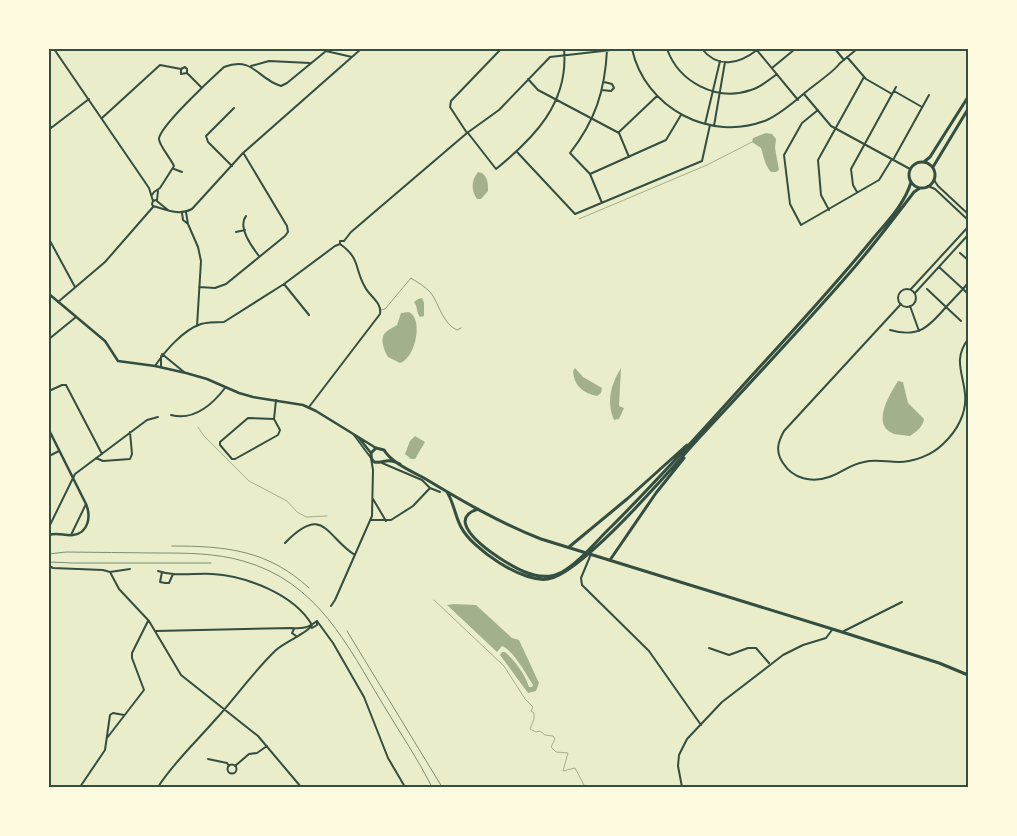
<svg xmlns="http://www.w3.org/2000/svg" width="1017" height="836" viewBox="0 0 1017 836" font-family="'Fira Sans',sans-serif">
	<style>
		.water { fill: #a3b18a }
		.lines { fill: none; stroke-linecap: round; stroke-linejoin: round }
		.stream { stroke: #a3b18a; stroke-width: 1 }
		.service { stroke: #344e41; stroke-width: 0.5 }
		.minor { stroke: #344e41; stroke-width: 2 }
		.tertiary { stroke: #344e41; stroke-width: 2.5 }
		.secondary { stroke: #344e41; stroke-width: 2.5 }
		.primary { stroke: #344e41; stroke-width: 3 }
		.rail { stroke: #7c8e77; stroke-width: 1 }
		.neatline { fill: none; stroke: #344e41; stroke-width: 2 }
	</style>
	<rect width="100%" height="100%" fill="#e9edc9"/>
	<!-- water -->
	<path class="water" d="M766,133L772,134L776,139L775,148L779,170L776,172H771C764,164 764,157 761,148L752,142L753,138Z
		M478,172L482,173C488,178 488,183 488,191L481,199H477C471,190 471,181 478,172Z
		M422,298L424,303V316L420,317C416,312 418,307 414,302L418,299Z
		M409,312C424,319 415,359 400,363L388,357C384,350 379,338 386,332C389,329 394,327 397,325L401,313Z
		M575,368L583,377L602,388L601,393L597,396C583,393 574,386 573,371Z
		M621,368L619,406L624,408L619,419L614,420C606,402 611,384 621,368Z
		M898,381L903,382L908,403L924,419C923,427 916,432 910,436C905,435 898,435 894,434C870,425 890,394 898,381Z
		M415,436L425,442L415,459H411L405,454L410,441Z
		M454,604L476,605L512,638L519,640L539,683L536,691L528,693L500,655L502,652H505C515,661 525,674 529,687H532L533,685C526,674 514,651 502,646L497,652L447,605Z"/>
	<g class="lines">
		<!-- stream -->
		<path class="stream" d="M579,219L707,165L752,142
			M198,427L204,436L249,481L287,501L297,512L306,517L327,516
			M434,600L504,666L525,699L533,707L531,711L534,713V719L530,729L536,732L540,731L545,735L553,736L555,739L551,747L556,752L568,753L563,771L575,768L585,787"/>
		<!-- service -->
		<path class="service" d="M381,310L385,309L411,278C417,282 426,287 431,293C439,304 443,324 457,330L461,328"/>
		<!-- minor -->
		<path class="minor" d="M54,49L149,188L153,201
			M632,49C645,108 710,143 767,120C782,113 794,102 807,91C813,86 837,69 839,64L857,49
			M667,49C679,82 716,102 751,90C761,87 769,80 777,74
			M702,49C718,69 739,64 757,50
			M756,49L798,100
			M835,49L844,60
			M847,57L866,79L892,94
			M251,66L269,61L310,63
			M772,68L795,49
			M187,73L201,87
			M528,79L538,90L619,133L629,157
			M602,90L611,91L614,88L612,84L604,82
			M894,91L922,107
			M804,94L831,126L910,169
			M818,110L802,123L784,155L790,204L801,225L879,180L892,159
			M102,118L160,65L181,69L185,67L187,69V73L181,74V69
			M49,124L51,128L89,99
			M705,124L720,61
			M714,126L725,62
			M619,132L657,96
			M467,133L450,107L451,101L501,49
			M468,133L496,169C534,138 569,103 564,49
			M517,152L575,214L702,161L710,125
			M893,160L929,95
			M232,166L208,142L206,136L234,108
			M174,169L182,172
			M590,174L666,140L681,115
			M934,180L938,186L968,214
			M928,186L935,189L968,220
			M857,192L853,185L851,169L896,87
			M152,195L154,192L160,188L174,166C171,159 159,145 159,139C159,127 213,77 224,67C254,56 257,79 281,86L287,83L326,51L352,57
			M157,200L158,191
			M158,202L168,210
			M602,203L590,174L570,153C595,121 605,91 607,50
			M153,206C167,210 179,216 192,209L243,153L361,49
			M153,206L152,204L153,201L156,200L158,202
			M829,210L821,195L818,160L864,77
			M186,212L188,224L198,247L201,261L197,326
			M182,213L183,220L188,224
			M246,216C237,227 252,247 259,256
			M236,232L245,230
			M49,239L75,287
			M960,253L968,260
			M939,267L963,289L968,283
			M284,284L309,315
			M199,287L215,288L226,284L285,236L288,232L287,226L244,154
			M898 298a9 9 0 1 1 18 0a9 9 0 1 1-18 0Z
			M911,289L968,227
			M915,293L968,235
			M58,302L105,262L153,207
			M901,304L784,431C778,442 775,451 783,463C793,479 812,483 829,477C841,473 851,464 864,462C875,459 887,462 898,462C914,462 932,455 943,444C957,431 967,413 965,394C963,372 953,360 968,339
			M910,306L919,331
			M961,321L946,307L963,289L968,294
			M890,330C918,338 928,328 946,307L927,289
			M49,339L76,317
			M162,354L184,372
			M155,366C165,351 183,330 201,324C208,322 216,322 224,322L284,284L335,246L340,244V241H344L351,232L467,133L499,110L550,57L620,49
			M161,367V356
			M49,391L62,385H66L102,454
			M309,407L380,314C382,302 370,297 365,287C354,268 361,259 340,244
			M171,415C194,421 212,405 225,388
			M274,419L248,418L220,442V445L232,459H235L278,435L280,430L274,419L276,400
			M49,437H50
			M49,456L59,451
			M96,458L103,461L130,459L132,454L130,432
			M382,463L422,480L430,488L440,492
			M373,499L386,521
			M370,520H391L413,506L430,488
			M49,527L75,474L147,420L158,417
			M71,535L86,504
			M285,543C324,503 326,537 355,555
			M591,554L581,578L582,585L649,651L701,725
			M49,566L53,568L103,570L110,572
			M158,571C175,577 194,573 212,574C246,576 294,594 312,625
			M110,572L119,589L149,621L181,675L258,736L301,787
			M110,572L130,569
			M162,572L160,582L165,583H169L173,574
			M331,606L335,600L372,516L373,470L371,458L354,435
			M317,621L333,643L364,697L388,758L405,787
			M312,628L317,625V621
			M294,629L292,633L296,636
			M156,631L291,628C302,629 308,628 317,621
			M844,631L902,602
			M709,648L729,655L748,648H756L769,663
			M107,738L144,690L132,658V653L148,621
			M208,759L227,763L229,766
			M227.5 769a4.5 4.5 0 1 1 9 0a4.5 4.5 0 1 1-9 0Z
			M235,766L249,754L257,753L267,746
			M49,787H51
			M80,787L105,750L110,715L113,713L124,715
			M158,787C174,762 195,743 215,720C236,697 253,672 276,650C286,641 308,633 312,625
			M682,787L678,766L679,755L687,739L722,702L783,655L803,645L826,638L832,630"/>
		<!-- tertiary -->
		<path class="tertiary" d="M49,430L86,504C91,516 89,533 73,535C65,536 57,532 49,535"/>
		<!-- secondary -->
		<path class="secondary" d="M49,294L105,341L118,361L155,366L186,373L207,379L239,393L253,397L303,405L316,411L376,448
			M359,438L371,453"/>
		<!-- primary -->
		<path class="primary" d="M925,161L930,157L968,97
			M909 175a13 13 0 1 1 26 0a13 13 0 1 1-26 0Z
			M933,167L968,109
			M400,464C396,462 391,460 386,461C378,462 371,466 371,453L376,448L384,450C392,463 411,471 424,478C462,501 500,523 541,539L842,632L939,663L968,675
			M447,492C454,503 455,516 461,527C472,549 523,583 548,579C582,574 672,468 698,439C748,385 798,332 846,277C870,250 892,221 914,192L920,188
			M478,509C436,522 509,566 525,572C537,577 551,578 562,572C581,561 596,541 612,526C658,480 702,431 746,382C788,336 831,290 871,241C885,224 905,204 911,182
			M569,547L627,499L687,445
			M610,560L656,493L684,458"/>
		<!-- rail -->
		<path class="rail" d="M172,546C226,546 268,550 309,588
			M49,554L66,552C96,552 127,553 157,553C186,553 216,553 243,561C318,582 347,645 384,706C400,733 418,759 432,787
			M49,562L73,563H211
			M347,631L442,787"/>
	</g>
	<!-- border -->
	<rect width="1017" height="836" fill="none" stroke="#fefae0" stroke-width="100"/>
	<rect x="50" y="50" width="917" height="736" class="neatline"/>
</svg>
